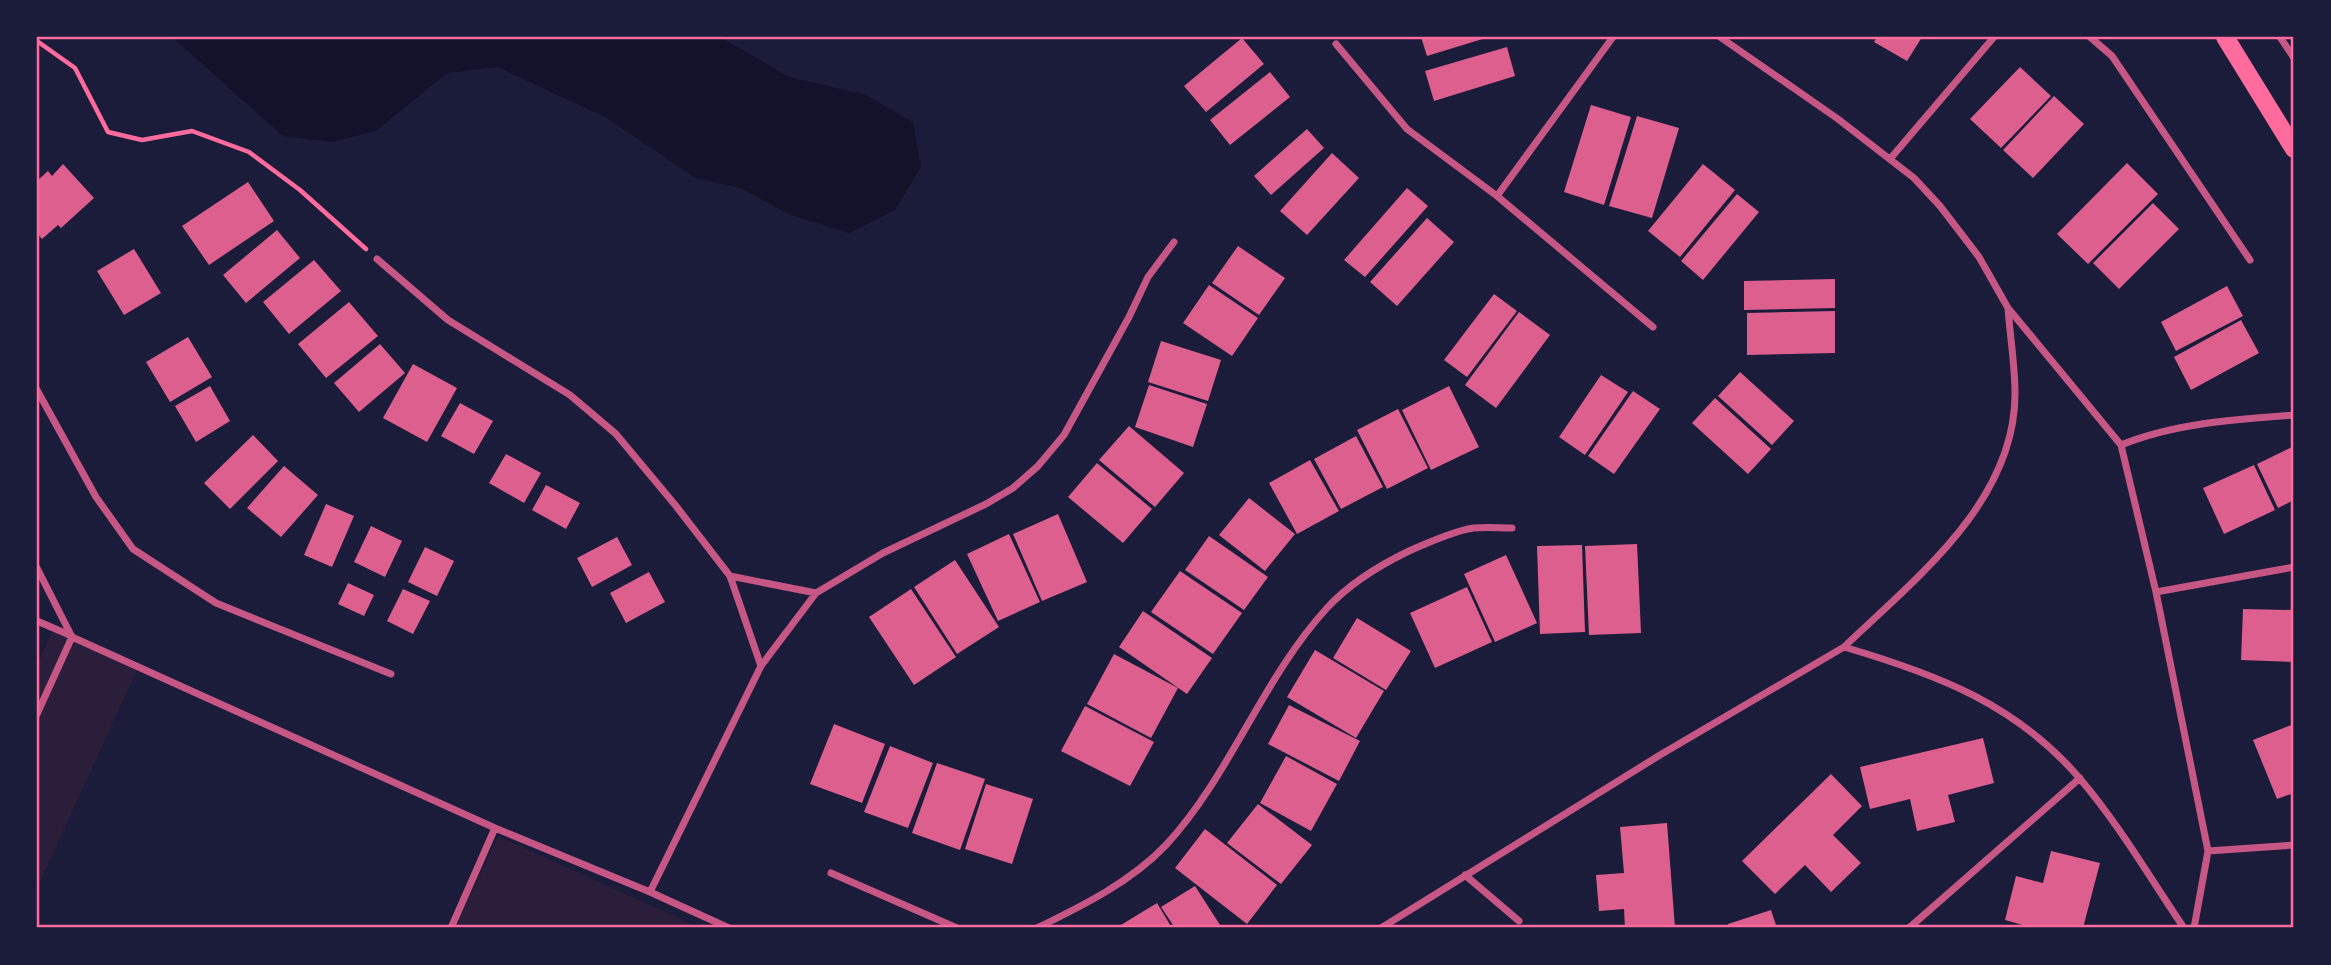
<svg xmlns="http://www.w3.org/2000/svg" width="2331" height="965" viewBox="0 0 2331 965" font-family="'Space Grotesk',sans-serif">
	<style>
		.green { fill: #2a1e3b }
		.water { fill: #12122b }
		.building { fill: #dd5f8e }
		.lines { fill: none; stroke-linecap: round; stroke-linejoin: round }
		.path { stroke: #ff6b9d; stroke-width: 4.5 }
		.minor { stroke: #c65784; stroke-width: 7 }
		.primary { stroke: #ff6b9d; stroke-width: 18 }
		.neatline { fill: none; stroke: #ff6b9d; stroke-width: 2.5 }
	</style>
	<rect width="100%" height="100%" fill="#1b1b3a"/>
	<!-- green -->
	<path class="green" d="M53,630L137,670L37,888V665Z
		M498,836L700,928H455Z"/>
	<!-- water -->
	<path class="water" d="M172,37H724L727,41L789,77L866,95L913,122L921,167L895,210L849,233L791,215L740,188L696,178L605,117L498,67L447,73L376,131L333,142L283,136Z"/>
	<!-- building -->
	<path class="building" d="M1421,37H1489L1427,56Z
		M1877,37H1922L1907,61L1874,42Z
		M1242,38L1264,64L1206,112L1184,86Z
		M1507,47L1515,76L1434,101L1425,71Z
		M2020,67L2051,96L2001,148L1970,119Z
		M1270,72L1290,97L1230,145L1210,120Z
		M2054,96L2084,124L2033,178L2003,150Z
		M1591,105L1631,117L1604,205L1564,192Z
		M1637,116L1679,128L1652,218L1609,206Z
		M1307,129L1324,148L1271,195L1254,176Z
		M1332,153L1359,178L1307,235L1280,211Z
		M2127,163L2158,194L2088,264L2057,234Z
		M63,164L94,198L61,228L58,225L42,239L37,233V181L48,171L52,176Z
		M1703,164L1735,190L1680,257L1648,231Z
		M248,182L274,221L209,265L182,226Z
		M1407,188L1428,206L1365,277L1344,260Z
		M1737,194L1759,212L1703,280L1681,261Z
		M2153,203L2179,229L2119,289L2093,263Z
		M1427,218L1454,242L1397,306L1370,282Z
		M277,230L300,258L246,303L223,275Z
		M1238,246L1285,278L1259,315L1212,283Z
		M134,249L161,293L124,315L97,271Z
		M314,260L341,291L289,334L263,302Z
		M1835,279V308L1744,310V281Z
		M1209,285L1258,318L1232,356L1183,323Z
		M2227,286L2243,316L2176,351L2161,322Z
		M1494,294L1517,311L1467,377L1444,360Z
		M349,302L378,336L326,378L298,344Z
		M1835,311V353L1747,355V313Z
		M1519,312L1550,335L1496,408L1465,385Z
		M2241,320L2259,353L2191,390L2174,357Z
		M188,337L212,377L170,402L146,362Z
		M1161,341L1221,360L1208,401L1148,382Z
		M380,344L405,373L359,412L334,383Z
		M413,364L457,388L427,442L383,418Z
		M1740,372L1794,421L1772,445L1718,396Z
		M1601,375L1628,392L1585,455L1559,437Z
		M1149,385L1207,404L1193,447L1135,427Z
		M210,386L230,421L196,442L175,406Z
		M1449,386L1479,447L1431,470L1402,410Z
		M1633,391L1660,409L1614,474L1588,456Z
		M1715,398L1771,449L1748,474L1692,423Z
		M460,403L493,421L474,454L441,436Z
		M1398,409L1428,468L1387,489L1357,430Z
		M1129,426L1184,473L1155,507L1099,460Z
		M253,435L278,461L230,509L204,483Z
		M1356,436L1383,487L1341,509L1314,459Z
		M2294,446V500L2278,508L2257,464Z
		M506,454L541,473L524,503L489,483Z
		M1310,460L1339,511L1297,534L1269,483Z
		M1097,463L1152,509L1123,543L1068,497Z
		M2254,465L2275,510L2224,534L2203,488Z
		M284,466L318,495L281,537L247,508Z
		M546,485L580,503L566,529L532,510Z
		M1249,498L1295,534L1265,571L1219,535Z
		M326,504L354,516L332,567L304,555Z
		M1058,514L1087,582L1042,601L1013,534Z
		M371,526L402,541L385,577L354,562Z
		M1009,534L1040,602L998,621L967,554Z
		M1209,536L1268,577L1244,610L1185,570Z
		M617,537L632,565L592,587L577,558Z
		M1637,544L1641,633L1589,635L1585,546Z
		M1582,545L1585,632L1540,634L1537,546Z
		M425,547L454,561L437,596L408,582Z
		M1506,555L1537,623L1495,642L1464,574Z
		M955,560L999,627L957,654L914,587Z
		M1180,571L1242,613L1213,654L1151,612Z
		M649,572L665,602L626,623L610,593Z
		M348,583L374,595L364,616L338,604Z
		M1467,587L1492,642L1435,668L1410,613Z
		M403,589L430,601L413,634L387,621Z
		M911,589L956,657L914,685L869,617Z
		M2243,609L2294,610V662L2241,660Z
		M1143,611L1212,658L1187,694L1119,647Z
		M1357,618L1411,651L1386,690L1333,658Z
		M1315,650L1384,691L1356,738L1287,697Z
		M1114,654L1178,688L1151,738L1087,704Z
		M1289,705L1360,741L1339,781L1268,744Z
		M1085,706L1154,742L1130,786L1061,751Z
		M834,724L885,744L862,803L810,784Z
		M2294,724V793L2277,799L2253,740Z
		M1983,738L1994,783L1948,795L1955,822L1917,831L1910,799L1870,809L1860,767Z
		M890,746L933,763L908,828L864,812Z
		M1286,756L1337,784L1311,831L1260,803Z
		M937,763L985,779L960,850L912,833Z
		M1831,774L1862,806L1833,835L1861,863L1831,892L1805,865L1775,894L1742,861Z
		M986,784L1033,799L1012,864L965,849Z
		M1258,804L1312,845L1281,884L1227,843Z
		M1667,823L1675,928H1625L1624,909L1599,911L1596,875L1624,873L1620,827Z
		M1205,829L1277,885L1247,924L1175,868Z
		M2051,851L2100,863L2083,928H2026V926L2005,920L2016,876L2043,883Z
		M1195,886L1222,928H1175L1161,907Z
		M1157,903L1172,928H1116Z
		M1771,910L1777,928H1729L1728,924Z"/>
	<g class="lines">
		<!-- path -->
		<path class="path" d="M37,41L75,68L108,132L142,140L192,131L249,152L300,190L366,249"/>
		<!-- minor -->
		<path class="minor" d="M1720,37L1838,119L1914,178L1940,206L1979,257L2008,308L2121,445L2156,592L2208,851L2194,928
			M2090,37L2112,56L2250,260
			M2280,37L2294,58
			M1336,44L1407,129L1497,196L1653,327
			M1890,159L1994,37
			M1497,196L1613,37
			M377,259L448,320L570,395L616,434L676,506L730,576L761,666
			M37,390L96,497L133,549L216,603L391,674
			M2121,445C2175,423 2237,419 2294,415
			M37,568L72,637
			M730,576L816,593
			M2156,592L2294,567
			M37,621L72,636
			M1844,647C1915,579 2015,502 2015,394C2015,365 2010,336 2008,308
			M37,714L72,637L495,828L650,892L729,928
			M2208,851L2294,845
			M831,873L957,928
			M1465,875L1519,921
			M650,892L761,666L816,593L883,553L986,504L1013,488L1038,466L1064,435L1129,317L1148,277L1174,242
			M451,928L495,828
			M1037,928C1082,906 1131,882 1166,845C1232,773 1262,679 1327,608C1349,584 1380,565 1409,551C1427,543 1456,530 1474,528C1487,527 1499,528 1512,528
			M1381,928L1660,755L1844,647C1936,674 2017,704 2081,780C2120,826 2150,878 2184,928
			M1909,928L2080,778"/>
		<!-- primary -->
		<path class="primary" d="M2225,37L2294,149"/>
	</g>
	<!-- border -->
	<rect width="2331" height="965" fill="none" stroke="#1b1b3a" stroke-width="77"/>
	<rect x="38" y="38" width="2254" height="888" class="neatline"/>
</svg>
